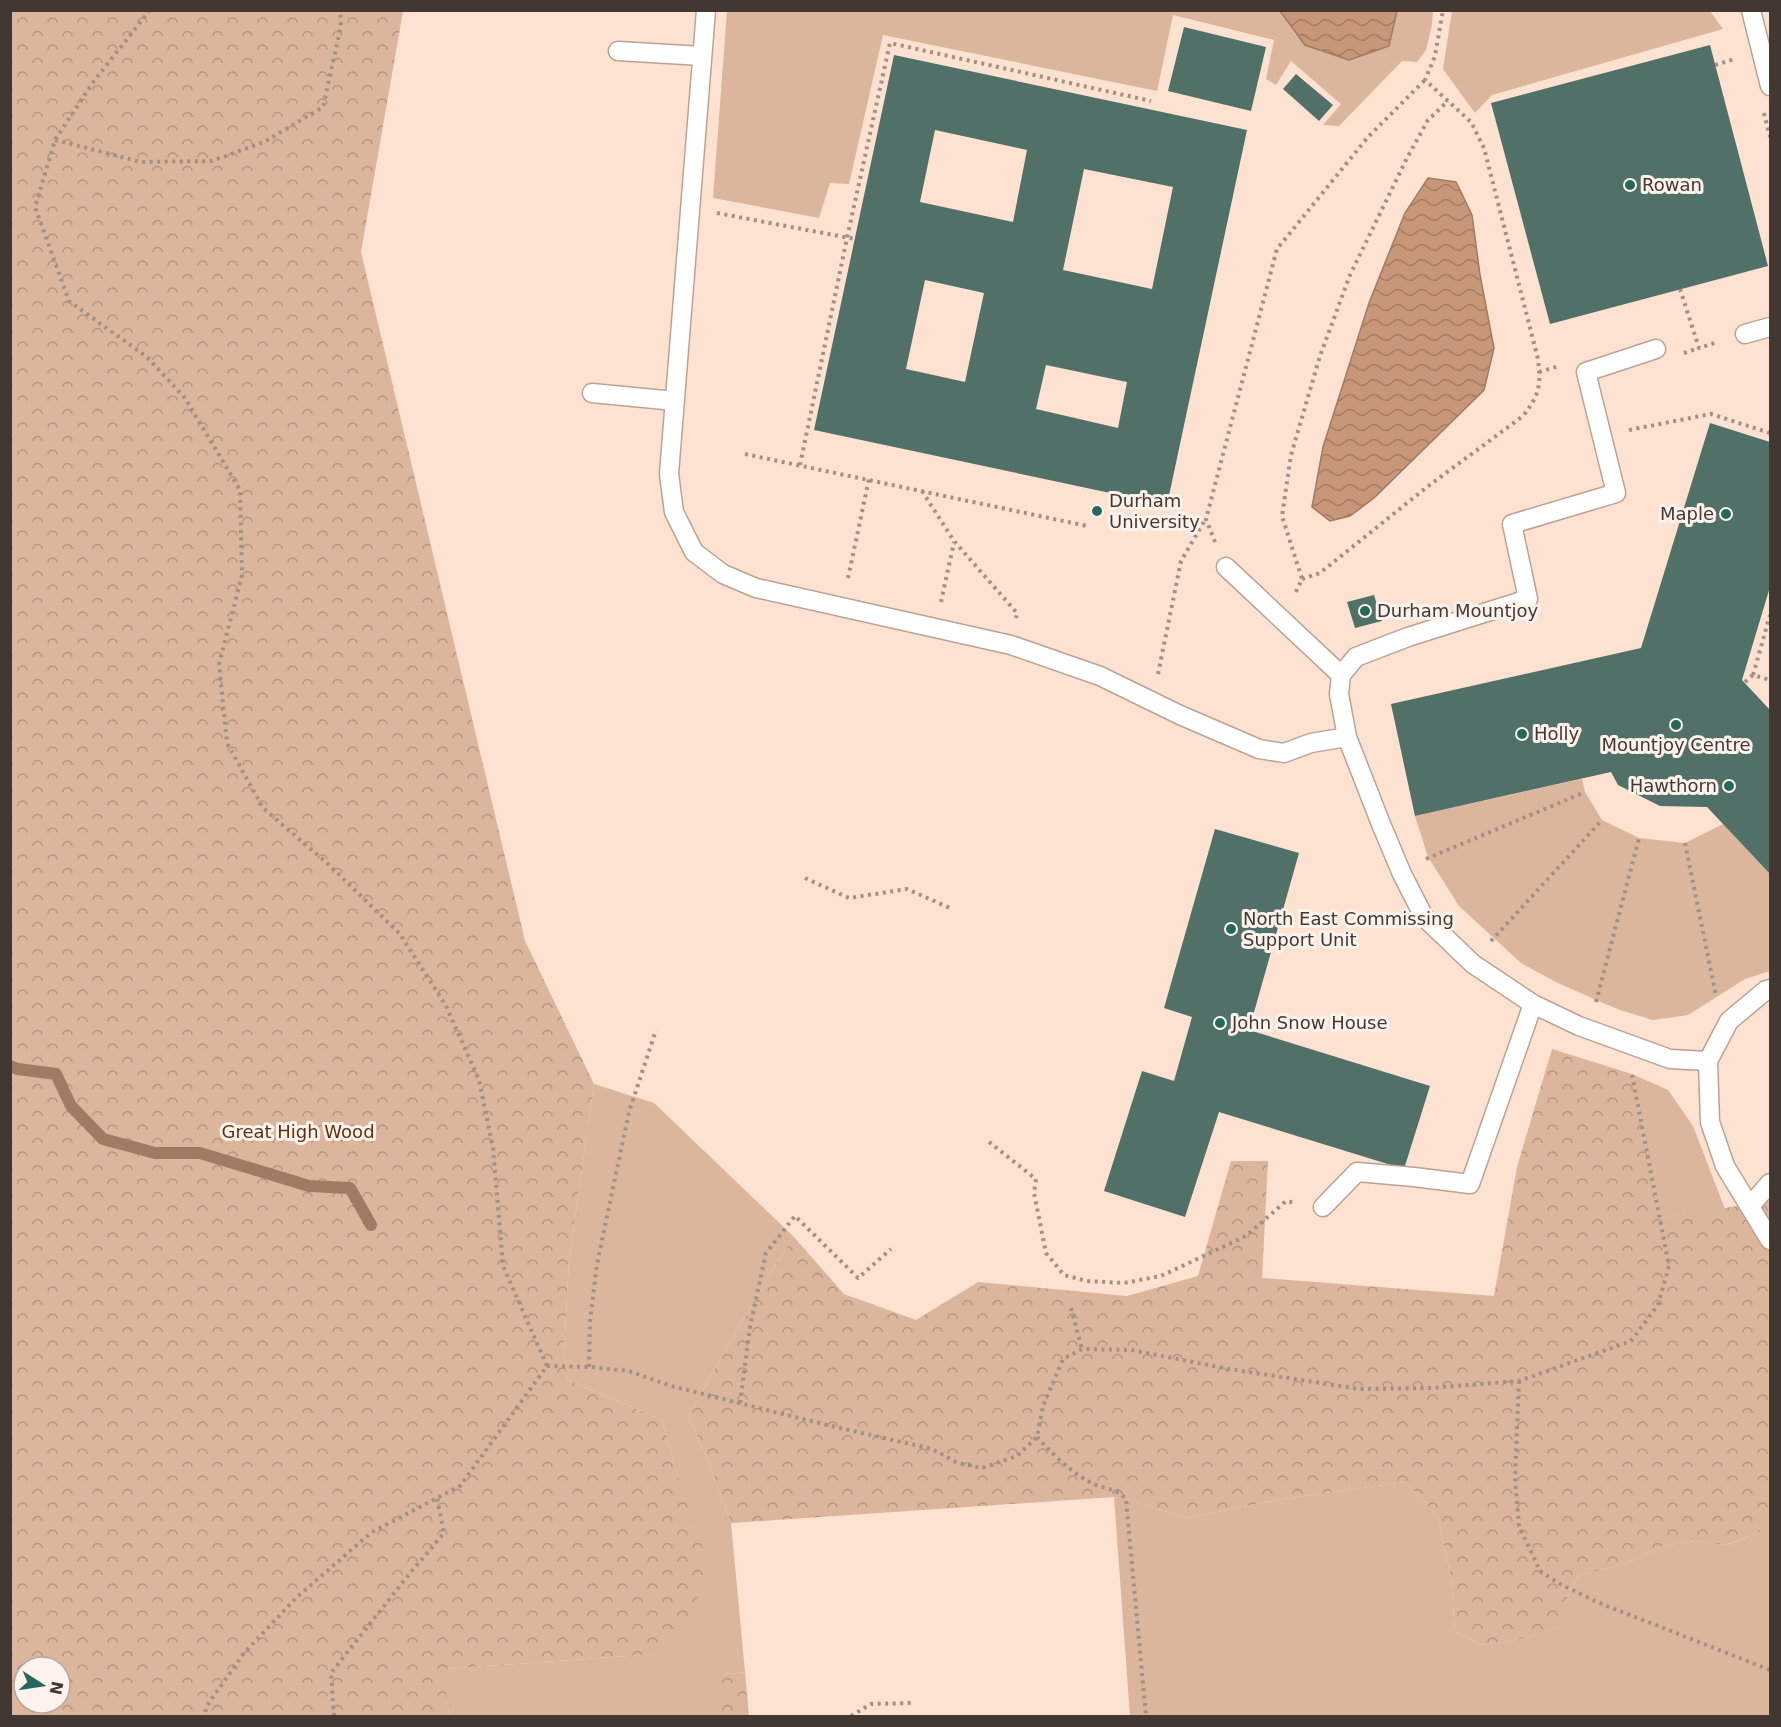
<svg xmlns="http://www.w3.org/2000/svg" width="1781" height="1727" viewBox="0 0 1781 1727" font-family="'DejaVu Sans',sans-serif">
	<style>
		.green { fill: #dcb59d }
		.forest { fill: url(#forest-crowns); fill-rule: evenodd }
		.water { fill: url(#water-waves); stroke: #a07a63; stroke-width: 1.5 }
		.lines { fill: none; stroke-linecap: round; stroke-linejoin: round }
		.stream { stroke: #a07a63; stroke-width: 12 }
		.building { fill: #517068; fill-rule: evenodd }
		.service-casing { stroke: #bca292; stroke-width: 21 }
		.path { stroke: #a39084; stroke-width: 4; stroke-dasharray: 3 4.5; stroke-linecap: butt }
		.service { stroke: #fff; stroke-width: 18 }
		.poi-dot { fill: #24695c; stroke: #fef2ec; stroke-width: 2 }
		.labels { text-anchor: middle; stroke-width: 6; stroke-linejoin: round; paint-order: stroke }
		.poi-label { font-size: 18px; fill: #423831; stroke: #fef2ec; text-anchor: start }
		.park-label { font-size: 18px; fill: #60310d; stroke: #fef2ec }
	</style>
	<defs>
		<pattern id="forest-crowns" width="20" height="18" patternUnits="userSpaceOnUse" patternTransform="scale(1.5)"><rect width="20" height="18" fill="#dcb59d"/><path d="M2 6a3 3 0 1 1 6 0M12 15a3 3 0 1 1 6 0" fill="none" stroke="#b49481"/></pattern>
		<pattern id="water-waves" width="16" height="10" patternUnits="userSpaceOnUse" patternTransform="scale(1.5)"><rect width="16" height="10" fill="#c89778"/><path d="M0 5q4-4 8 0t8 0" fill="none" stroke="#a47c63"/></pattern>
	</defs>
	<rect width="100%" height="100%" fill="#fde1d1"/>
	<!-- green -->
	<path class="green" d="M727,11H1433L1432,25L1426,50L1417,62L1402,61L1339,126L1323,125L1341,104L1291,61L1276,85L1266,79L1274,40L1173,15L1157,91L883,35L849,184L830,183L819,218L713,198Z
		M1452,11H1710L1723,29L1492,95L1475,113L1443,69Z
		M1582,779L1585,792L1602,820L1639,838L1685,843L1723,824L1770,874V971L1745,979L1688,1015L1653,1020L1620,1010L1596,1000L1554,981L1521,963L1459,906L1428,857L1415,816Z
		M1632,1074L1668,1090L1693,1126L1725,1209L1660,1218Z
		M594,1084L654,1103L793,1236L732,1338L689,1416L709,1463L731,1523L745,1672L722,1675V1716H449L443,1669L655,1654L679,1480L662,1420L568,1380L564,1353L569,1261Z
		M1406,1482L1438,1518L1451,1576L1455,1632L1483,1645L1516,1640L1558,1628L1567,1598L1578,1576L1627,1563L1663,1546L1696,1541L1727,1545L1758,1533L1770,1521V1716H1130L1114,1497L1126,1499L1187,1518L1282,1499Z"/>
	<!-- forest -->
	<path class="forest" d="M11,10L403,11L361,252L525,941L594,1084L569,1261L564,1353L568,1380L662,1420L679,1480L708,1564L687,1630L655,1654L444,1669L449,1716H11ZM24,1667H60V1703H24Z
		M1552,1049L1632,1074L1660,1218L1770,1201V1521L1758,1533L1726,1545L1696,1541L1663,1546L1627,1563L1578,1576L1567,1598L1559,1628L1516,1640L1483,1645L1455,1632L1451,1576L1438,1518L1406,1482L1282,1499L1187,1518L1126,1499L1114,1497L731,1523L709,1463L689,1416L732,1338L793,1236L844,1294L916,1320L978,1282L1127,1296L1198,1276L1231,1161H1268L1262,1278L1494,1296L1517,1167Z
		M745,1672L749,1716H722V1675Z"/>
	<!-- water -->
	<path class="water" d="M1280,11H1397L1389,46L1349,60L1305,45Z
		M1428,178L1456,182L1472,215L1480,275L1494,348L1484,390L1374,498L1350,516L1330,521L1312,507L1323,447L1369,303L1405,213Z"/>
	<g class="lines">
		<!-- stream -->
		<path class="stream" d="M10,1066L18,1069L56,1074L71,1106L103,1139L155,1153H200L309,1186L350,1188L371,1225"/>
	</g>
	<!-- building -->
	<path class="building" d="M1184,27L1266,47L1251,111L1168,91Z
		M1710,45L1768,266L1550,324L1491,103Z
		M894,55L1247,130L1167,505L814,430ZM935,130L1027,150L1013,222L920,202ZM1084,169L1173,187L1152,289L1063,270ZM925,280L984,293L965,382L906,369ZM1046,365L1127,382L1118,428L1036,409Z
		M1296,74L1333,105L1319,121L1283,89Z
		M1710,423L1770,442V587L1742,680L1770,710V874L1707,807L1660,806L1618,785L1611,772L1415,816L1391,704L1641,648Z
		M1374,595L1382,621L1355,628L1347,602Z
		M1215,829L1299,853L1249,1030L1430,1086L1404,1169L1219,1112L1185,1217L1104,1191L1142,1071L1174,1081L1192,1017L1164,1008Z"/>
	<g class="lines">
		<defs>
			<path id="service" d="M706,10L669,474L674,512L694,552L723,574L756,588L1011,645L1100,676L1180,715L1259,749L1284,753L1311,743L1347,737
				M1751,10L1770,86
				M618,51L702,56
				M1745,334L1770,327
				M1656,349L1586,372L1616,493L1512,524L1528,599L1408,637L1356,657L1341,675L1339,694L1347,737L1381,824L1402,874L1424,917L1473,964L1533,1004L1579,1026L1670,1059L1708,1061
				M592,393L675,401
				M1226,567L1341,675
				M1770,989L1766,990L1729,1021L1708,1061L1710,1122L1725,1166L1770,1240
				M1750,1206L1770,1183
				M1323,1207L1357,1172L1414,1177L1470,1184L1533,1004"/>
		</defs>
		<!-- service casing -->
		<use href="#service" class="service-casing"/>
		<!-- path -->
		<path class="path" d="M150,10L94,81L55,140L35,207L69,301L147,357L185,398L240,490L242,575L219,664L227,743L263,808L327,863L400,934L446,1006L479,1080L493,1148L503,1266L547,1366L460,1486L372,1532L297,1597L244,1653L206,1707L205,1716
			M1715,65L1735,59
			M1764,113L1770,137
			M55,140L141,162L212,161L264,142L323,107L341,26L340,10
			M717,213L855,239
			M1680,289L1699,348L1718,342
			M1684,353L1699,348
			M1539,372L1559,366
			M1629,430L1711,414L1770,433
			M745,454L1087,526
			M800,465L847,238L890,43L1151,101
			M922,491L954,541L1017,613L1016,618
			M1215,542L1206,519L1277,249L1368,137L1425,80
			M848,578L869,479
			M1302,579L1320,573L1427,487L1523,416C1540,394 1541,386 1538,359L1484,148L1471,122L1425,80L1435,56L1443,10
			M1296,592L1302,579L1282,516L1291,455L1320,356L1350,275L1407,158L1428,120L1448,101
			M941,602L954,542
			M1158,674L1181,561L1205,520
			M1753,675L1770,615
			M1745,682L1753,675L1770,680
			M1685,843L1716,996
			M1426,859L1585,792
			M805,878L849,898L907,889L950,908
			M1491,941L1602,820
			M1596,1002L1639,838
			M989,1142L1036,1179L1034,1193L1046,1253L1064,1275L1087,1281L1124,1283L1161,1276L1246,1236L1286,1201L1296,1203
			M1071,1308L1082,1349
			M547,1366L589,1367L629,1371L671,1386L827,1425L932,1449L958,1463L982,1468L1017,1456L1037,1437L1043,1406L1063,1359L1082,1349L1131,1350L1229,1369L1360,1389L1431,1388L1519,1381L1631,1341L1658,1305L1669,1266L1632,1075
			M589,1367L590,1321L597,1264L629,1112L656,1030
			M1519,1381L1515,1479L1519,1526L1540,1571L1560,1584L1597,1602L1770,1670
			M740,1403L750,1327L766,1253L795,1216L858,1278L891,1249
			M1037,1437C1052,1453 1068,1470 1088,1481C1102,1490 1114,1486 1126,1499L1146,1716
			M334,1716L331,1673L411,1572L444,1533L437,1498
			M851,1716L871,1704L912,1703"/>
		<!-- service -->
		<use href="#service" class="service"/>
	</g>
	<!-- markers -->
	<g class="poi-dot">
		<circle cx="1630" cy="185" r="6"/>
		<circle cx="1097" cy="511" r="6"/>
		<circle cx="1726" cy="514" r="6"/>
		<circle cx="1365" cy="611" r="6"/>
		<circle cx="1676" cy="725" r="6"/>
		<circle cx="1522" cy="734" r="6"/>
		<circle cx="1729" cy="786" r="6"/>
		<circle cx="1231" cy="929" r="6"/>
		<circle cx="1220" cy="1023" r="6"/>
	</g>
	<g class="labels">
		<!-- poi labels -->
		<g class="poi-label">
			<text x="1642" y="191">Rowan</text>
			<text x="1109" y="507">Durham<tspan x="1109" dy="21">University</tspan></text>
			<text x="1714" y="520" text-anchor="end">Maple</text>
			<text x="1377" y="617">Durham Mountjoy</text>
			<text x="1534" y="740">Holly</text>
			<text x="1676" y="751" text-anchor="middle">Mountjoy Centre</text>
			<text x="1717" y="792" text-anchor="end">Hawthorn</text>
			<text x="1243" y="925">North East Commissing<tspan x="1243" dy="21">Support Unit</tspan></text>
			<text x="1232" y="1029">John Snow House</text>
		</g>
		<!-- park labels -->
		<g class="park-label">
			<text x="298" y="1138">Great High Wood</text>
		</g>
	</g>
	<!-- border -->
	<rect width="1781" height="1727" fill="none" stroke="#423831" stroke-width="24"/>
	<!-- north arrow -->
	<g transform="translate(42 1685) rotate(102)"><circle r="28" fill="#fef2ec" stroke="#b3a8a1" stroke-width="1.5"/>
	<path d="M0-4.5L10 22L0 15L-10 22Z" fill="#24695c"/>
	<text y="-9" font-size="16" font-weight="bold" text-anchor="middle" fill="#423831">N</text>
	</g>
</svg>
